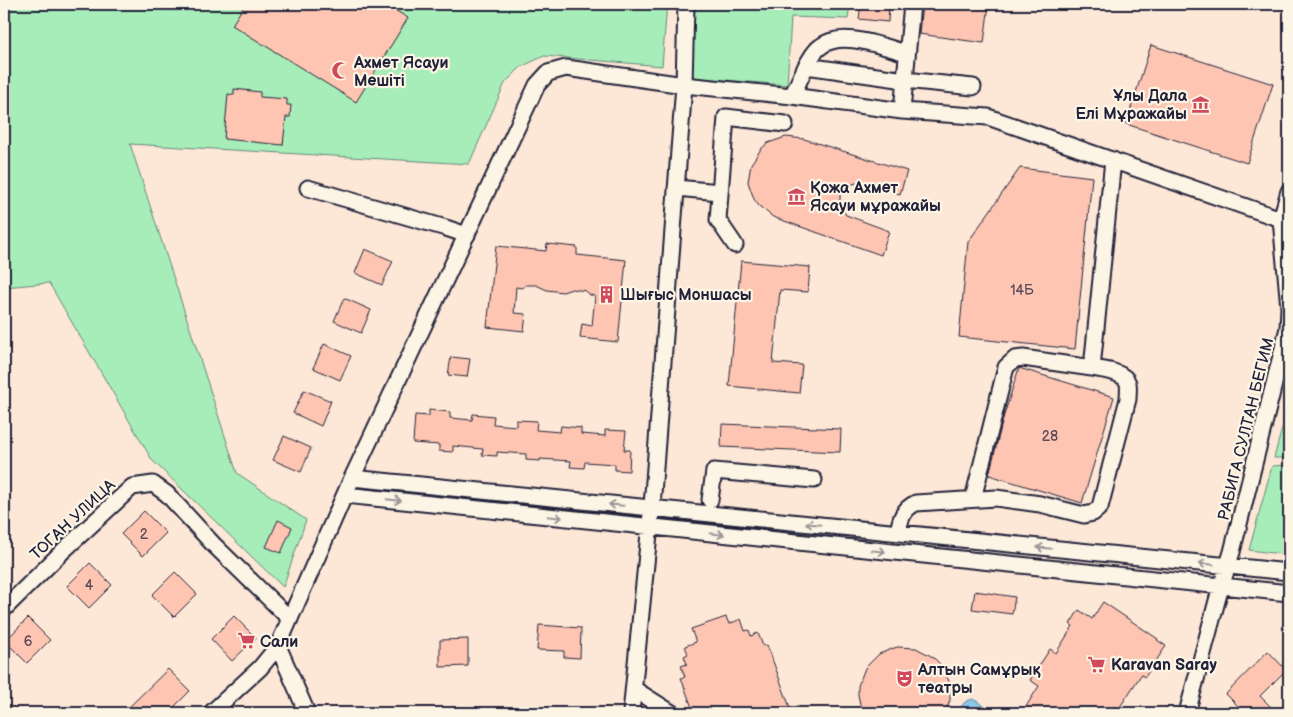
<svg xmlns="http://www.w3.org/2000/svg" width="1293" height="717" viewBox="0 0 1293 717" font-family="'Balsamiq Sans',sans-serif">
	<style>
		.green { fill: #a7edb9; stroke: #64887a }
		.water { fill: #8bc9eb; stroke: #6186a5 }
		.building { fill: #fec6b2; stroke: #22223b }
		.lines { fill: none; stroke-linecap: round; stroke-linejoin: round }
		.minor-casing { stroke: #22223b; stroke-width: 19 }
		.minor { stroke: #fcf5e5; stroke-width: 15 }
		.oneway { stroke: #9a9698 }
		.labels { text-anchor: middle; stroke-width: 4.5; stroke-linejoin: round; paint-order: stroke }
		.number-label { font-size: 14px; fill: #594b59 }
		.poi-label { font-size: 16px; font-weight: bold; fill: #22223b; stroke: #fcf5e5; text-anchor: start }
		.street-label { font-size: 16px; fill: #22223b; stroke: #fcf5e5 }
	</style>
	<rect width="100%" height="100%" fill="#fde7d6"/>
	<filter id="ink" filterUnits="userSpaceOnUse"><feTurbulence type="fractalNoise" baseFrequency=".02" numOctaves="2"/><feDisplacementMap in="SourceGraphic" scale="10" xChannelSelector="R" yChannelSelector="G"/><feConvolveMatrix kernelMatrix="1 2 1 2 8 2 1 2 1" color-interpolation-filters="sRGB"/></filter>
	<g filter="url(#ink)">
		<!-- green -->
		<path class="green" d="M4,4H667L662,66L544,56L521,67L505,83L469,164L130,144L237,473L306,520L283,587L152,460L49,283L4,287Z
			M695,4H850L848,19L791,17L787,85L689,77Z
			M1285,417L1288,458H1274Z
			M1289,465V555L1249,550L1272,466Z"/>
		<!-- water -->
		<path class="water" d="M972,699C980,702 983,705 986,713H956L965,702Z"/>
		<!-- building -->
		<path class="building" d="M245,4H385L408,18L356,102L232,25Z
			M861,4H889L888,22L859,19Z
			M922,4H989L984,43L919,34Z
			M1151,45L1273,84L1247,163L1126,124Z
			M234,89L260,92V97L287,99V105H291L290,117H286L283,145L224,139L228,94L234,95Z
			M786,137L804,139L907,171L900,194L860,182L846,186L840,194V205L846,215L889,231L881,255L773,217L759,206L754,199L748,182L751,164L761,149L768,143Z
			M1020,168L1092,177L1075,349L959,337L968,242Z
			M547,244L577,247V255L626,260L618,342L580,338L582,324L592,326L595,296L590,295L586,291L572,289L563,292L547,290L536,285H526L522,288L516,287L514,313L526,314L524,331L487,327L496,246L546,251Z
			M365,249L393,261L382,285L355,273Z
			M741,261L810,267L808,292L780,290L773,363L802,365L799,393L729,386Z
			M344,298L371,310L361,333L334,321Z
			M324,344L351,356L340,380L313,368Z
			M451,357L470,359L467,377L448,375Z
			M1019,368L1114,397L1082,503L989,475L1004,415Z
			M304,390L331,401L321,426L293,413Z
			M429,410L450,412V418L472,420L473,414L494,416L493,424L516,426V420L537,421L536,430L560,432L561,426L581,428V434L605,436V430L626,431L624,450H630L629,471L615,470V464L585,462L584,468L570,467L571,461L540,459V461L526,460V454L497,452V456L482,455L483,449L453,446V452L439,451V445L413,443L415,415L429,416Z
			M722,424L841,429L840,452L721,447Z
			M284,436L311,448L301,472L273,460Z
			M144,511L166,533L143,556L121,534Z
			M278,520L292,527L281,553L266,547Z
			M90,563L112,585L89,608L67,586Z
			M175,572L197,594L174,617L152,595Z
			M975,591L1015,597L1012,614L972,609Z
			M1103,602L1158,639L1157,640L1166,646L1145,677L1141,675L1116,713H1022L1039,686L1030,680L1050,649L1056,653L1073,626L1070,624L1079,610L1092,619Z
			M234,616L256,638L232,661L211,639Z
			M726,617L729,624L741,619L745,631L749,630L751,636L758,633L763,646L767,645L792,713H694L681,678L685,677L681,666L687,664L684,656L688,654L685,646L696,642L691,629Z
			M28,618L50,640L27,663L5,641Z
			M539,625L581,628L580,658L564,657V651L537,650Z
			M468,639V666L440,667V640Z
			M897,647L916,648L933,657L940,664L949,681L950,690V700L945,713H862L858,695V686L865,668L879,654Z
			M1268,651L1286,670L1260,696L1277,713H1245L1226,694Z
			M168,669L190,691L168,713H123Z"/>
		<g class="lines">
			<defs>
				<path id="minor" d="M806,66C810,60 814,51 820,47C841,29 883,47 907,53
					M792,96L806,66L905,80L973,87
					M902,111L912,4
					M308,188L446,228L467,235
					M676,188L720,192
					M735,245L718,220L726,117L785,124
					M352,478L1289,572
					M345,495L1289,593
					M973,499L1006,367L1015,359L1023,358L1092,368
					M710,500L714,471L814,480
					M898,533C900,519 903,509 916,503L996,498L1040,504L1084,515L1093,513L1100,507L1128,399C1128,394 1129,388 1128,383C1124,371 1102,370 1092,368L1113,160
					M4,609L64,550L132,487L153,484L167,494L213,544L290,619
					M278,646L307,713
					M634,689L672,713
					M211,713L260,668L278,646L352,478L537,85L548,73L566,68L684,85L686,4
					M631,713L653,494L684,85L792,96L902,111L988,117L1281,219
					M1187,713L1218,597L1232,552L1288,328L1289,308L1281,219L1289,191"/>
			</defs>
			<!-- minor casing -->
			<use href="#minor" class="minor-casing"/>
			<!-- minor -->
			<use href="#minor" class="minor"/>
		</g>
		<!-- one-way arrows -->
		<defs><path id="oneway-shaft" d="M-6 0H5M1.5-3L5.5 0L1.5 3" fill="none" stroke-width="1.6" stroke-linecap="round" stroke-linejoin="round" transform="scale(1.25)"/></defs>
		<g class="oneway">
			<use href="#oneway-shaft" transform="translate(394 500) rotate(6)"/>
			<use href="#oneway-shaft" transform="translate(616 505) rotate(-174)"/>
			<use href="#oneway-shaft" transform="translate(555 517) rotate(6)"/>
			<use href="#oneway-shaft" transform="translate(813 524) rotate(-174)"/>
			<use href="#oneway-shaft" transform="translate(717 534) rotate(6)"/>
			<use href="#oneway-shaft" transform="translate(1044 548) rotate(-174)"/>
			<use href="#oneway-shaft" transform="translate(878 551) rotate(6)"/>
			<use href="#oneway-shaft" transform="translate(1206 564) rotate(-174)"/>
		</g>
	</g>
	<!-- icons -->
	<defs>
		<symbol id="mosque-bare" viewBox="-9 -9 18 18"><path d="M3.5-4.9A6 6 0 1 0 3.5 4.9A5 5 0 1 1 3.5-4.9Z" fill="#d1495b" stroke="#fcf5e5" stroke-width="2.5" paint-order="stroke"/></symbol>
		<symbol id="museum-bare" viewBox="-9 -9 18 18"><path d="M0-6L6-3V-2H-6V-3ZM-5-1h2V3h-2ZM-1-1h2V3h-2ZM3-1h2V3H3ZM-6 4H6V6H-6Z" fill="#d1495b" stroke="#fcf5e5" stroke-width="2.5" paint-order="stroke"/></symbol>
		<symbol id="building-bare" viewBox="-9 -9 18 18"><path d="M-4-6H4V6H1V3H-1V6H-4ZM-2.5-4.3h1.7v1.8h-1.7ZM.8-4.3h1.7v1.8H.8ZM-2.5-1h1.7V.8h-1.7ZM.8-1h1.7V.8H.8Z" fill="#d1495b" stroke="#fcf5e5" stroke-width="2.5" paint-order="stroke"/></symbol>
		<symbol id="supermarket-bare" viewBox="-9 -9 18 18"><path d="M-6-5.5h2.5l.6 2H6L4.5 2H-2.5L-4.4-4H-6ZM-1.5 3.2a1.3 1.3 0 1 0 .1 0ZM3 3.2a1.3 1.3 0 1 0 .1 0Z" fill="#d1495b" stroke="#fcf5e5" stroke-width="2.5" paint-order="stroke"/></symbol>
		<symbol id="theatre-bare" viewBox="-9 -9 18 18"><path d="M-5-5.5Q0-4 5-5.5V0Q5 5 0 6Q-5 5-5 0ZM-3.3-2.5H-1v1.5H-3.3ZM1-2.5H3.3v1.5H1ZM-2.8 1Q0 5.5 2.8 1Z" fill="#d1495b" stroke="#fcf5e5" stroke-width="2.5" paint-order="stroke"/></symbol>
	</defs>
	<g fill-rule="evenodd">
		<use href="#mosque-bare" x="328" y="58" width="25" height="25"/>
		<use href="#museum-bare" x="1188" y="92" width="25" height="25"/>
		<use href="#museum-bare" x="784" y="184" width="25" height="25"/>
		<use href="#building-bare" x="594" y="282" width="25" height="25"/>
		<use href="#supermarket-bare" x="234" y="628" width="25" height="25"/>
		<use href="#supermarket-bare" x="1084" y="652" width="25" height="25"/>
		<use href="#theatre-bare" x="892" y="666" width="25" height="25"/>
	</g>
	<g class="labels">
		<!-- number labels -->
		<g class="number-label">
			<text x="1022" y="295">14Б</text>
			<text x="1050" y="441">28</text>
			<text x="144" y="539">2</text>
			<text x="89" y="590">4</text>
			<text x="28" y="646">6</text>
		</g>
		<!-- poi labels -->
		<g class="poi-label">
			<text x="354" y="68">Ахмет Ясауи<tspan x="354" dy="18">Мешіті</tspan></text>
			<text x="1187" y="101" text-anchor="end">Ұлы Дала<tspan x="1187" dy="18">Елі Мұражайы</tspan></text>
			<text x="810" y="193">Қожа Ахмет<tspan x="810" dy="18">Ясауи мұражайы</tspan></text>
			<text x="620" y="300">Шығыс Моншасы</text>
			<text x="260" y="647">Сали</text>
			<text x="1111" y="670">Karavan Saray</text>
			<text x="918" y="675">Алтын Самұрық<tspan x="918" dy="18">театры</tspan></text>
		</g>
		<!-- street labels -->
		<g class="street-label">
			<text transform="translate(1245 429) rotate(-76)" y="6">РАБИГА СУЛТАН БЕГИМ</text>
			<text transform="translate(72 519) rotate(-43)" y="6">ТОГАН УЛИЦА</text>
		</g>
	</g>
	<!-- margin -->
	<rect width="1293" height="717" fill="none" stroke="#fcf5e5" stroke-width="20"/>
	<rect x="10" y="10" width="1273" height="697" fill="none" stroke="#22223b" stroke-width="2" filter="url(#ink)"/>
</svg>
